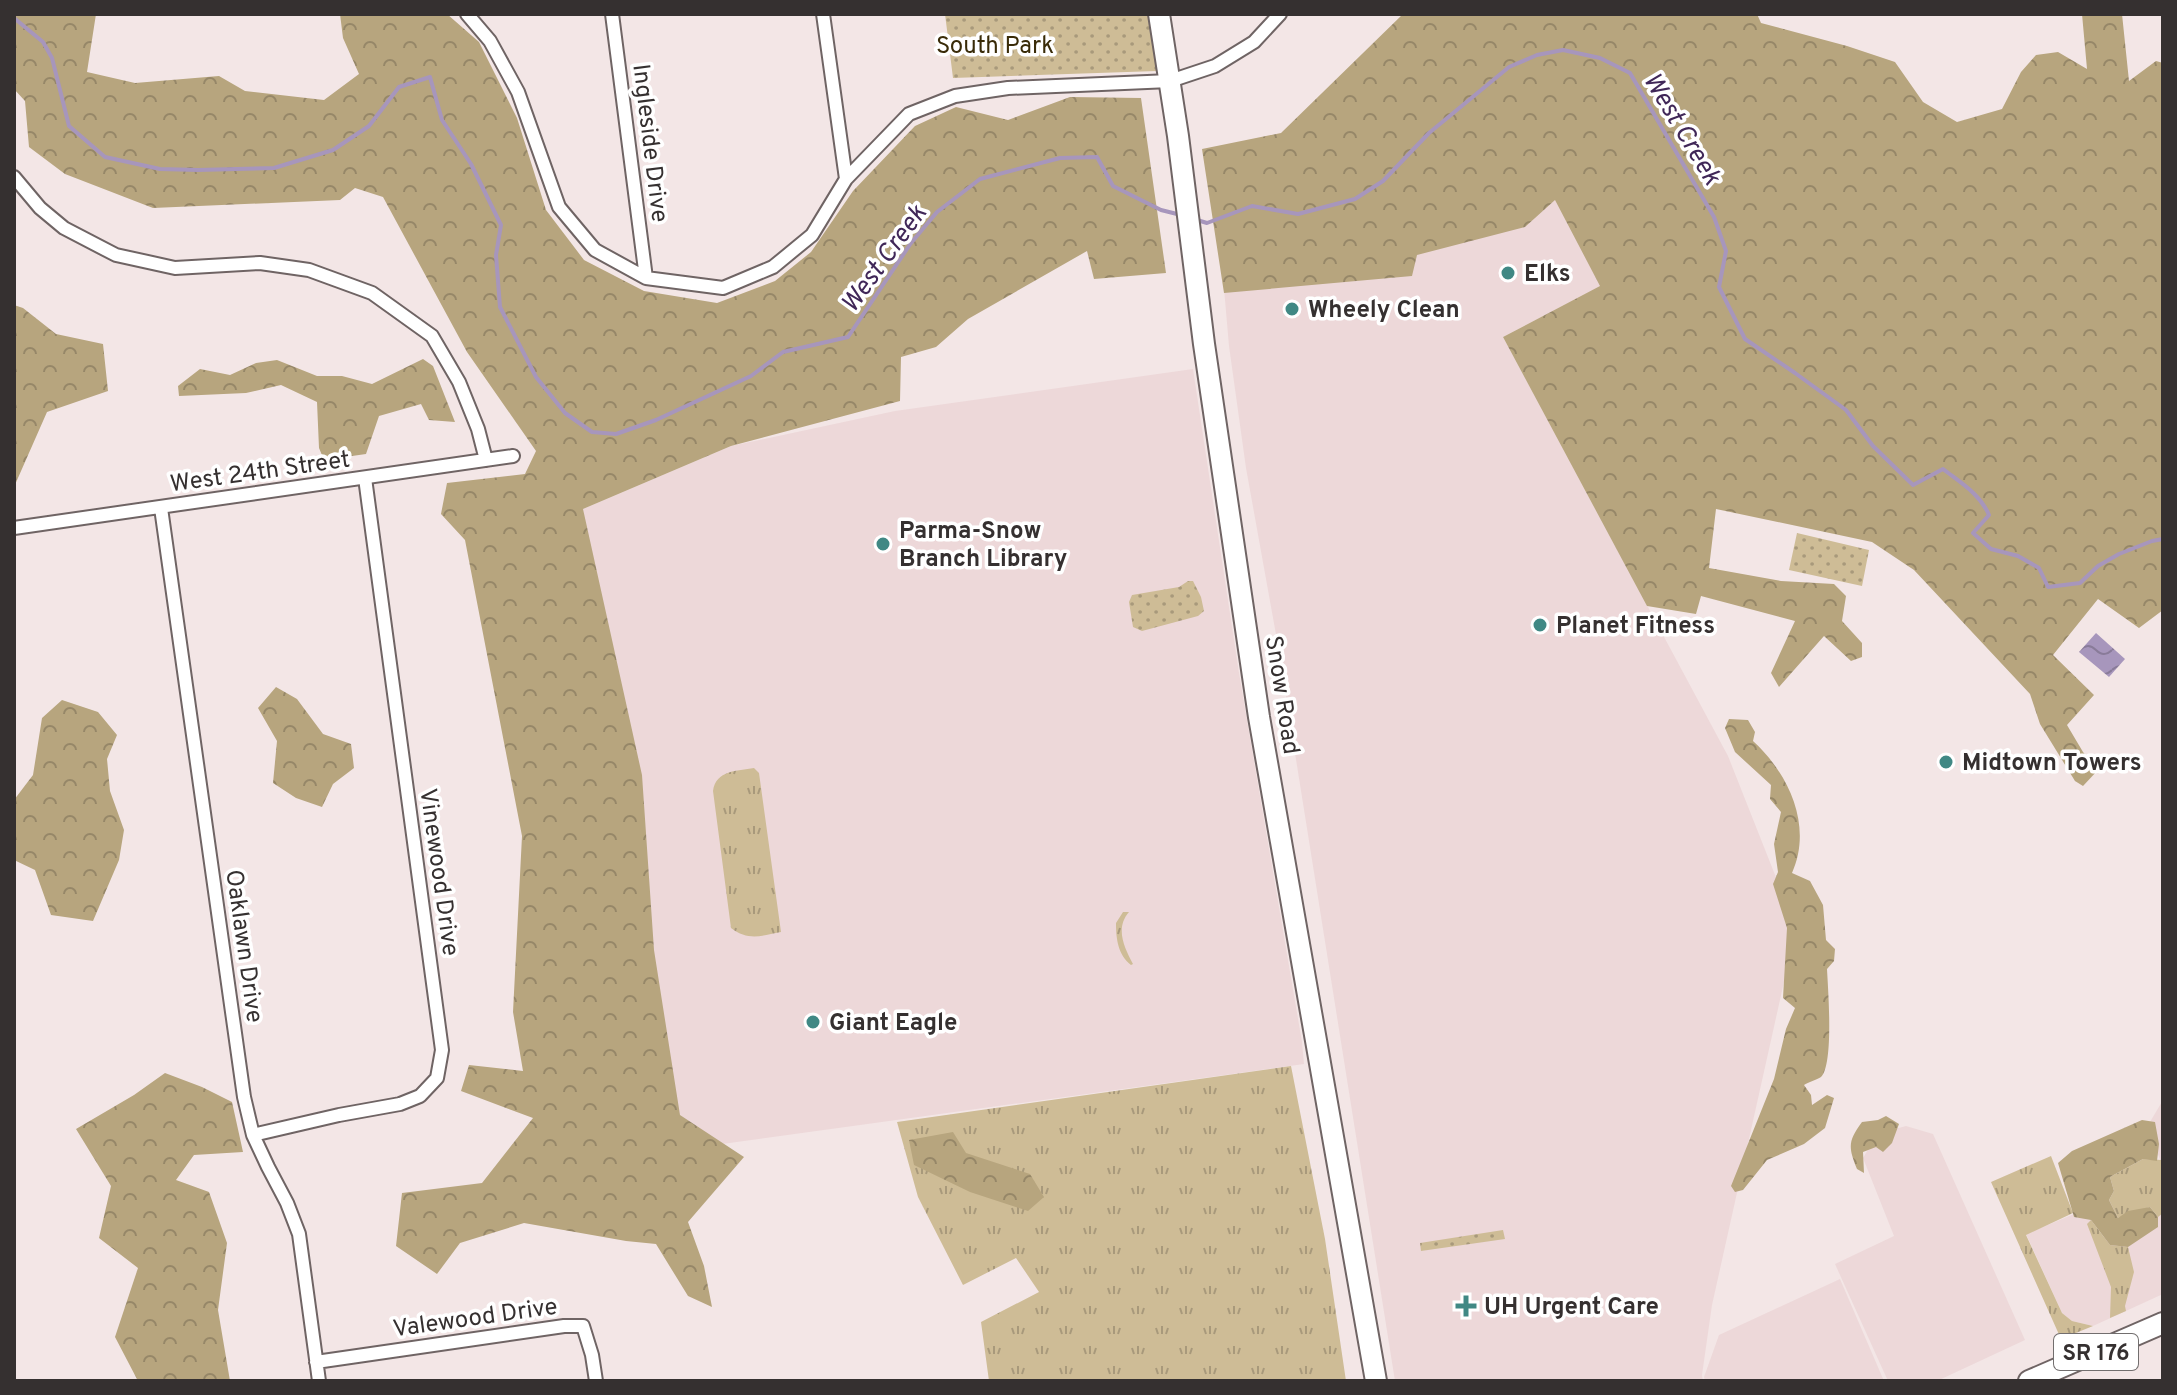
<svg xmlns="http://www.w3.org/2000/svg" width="2177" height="1395" viewBox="0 0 2177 1395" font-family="Overpass,sans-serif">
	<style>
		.built { fill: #edd8d9 }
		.grass { fill: url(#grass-tufts) }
		.forest { fill: url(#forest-crowns) }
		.park { fill: url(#park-dots) }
		.water { fill: url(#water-waves) }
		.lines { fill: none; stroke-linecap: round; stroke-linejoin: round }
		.stream { stroke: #a796bc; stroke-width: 4 }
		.minor-casing { stroke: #6f6464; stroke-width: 16 }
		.primary-casing { stroke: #6f6464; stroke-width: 24 }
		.minor { stroke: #fff; stroke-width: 12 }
		.primary { stroke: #fff; stroke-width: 20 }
		.poi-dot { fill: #408884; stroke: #fff; stroke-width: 3 }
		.labels { text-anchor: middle; stroke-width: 7; stroke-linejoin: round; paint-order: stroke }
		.shield { fill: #fff; stroke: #726e6e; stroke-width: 2 }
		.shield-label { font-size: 22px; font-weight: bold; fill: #353030 }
		.park-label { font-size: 24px; fill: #392b08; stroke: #fff }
		.street-label { font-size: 24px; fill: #353030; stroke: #fff }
		.poi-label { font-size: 24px; font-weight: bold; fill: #353030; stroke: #fff; text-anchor: start }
		.water-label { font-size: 26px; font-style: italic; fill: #402758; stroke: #fff }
	</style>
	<defs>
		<pattern id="grass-tufts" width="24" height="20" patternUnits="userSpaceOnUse" patternTransform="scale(2)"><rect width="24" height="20" fill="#cebc96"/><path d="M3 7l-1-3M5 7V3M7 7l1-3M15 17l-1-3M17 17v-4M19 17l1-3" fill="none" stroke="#a8997b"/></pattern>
		<pattern id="forest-crowns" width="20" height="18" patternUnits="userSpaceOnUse" patternTransform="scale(2)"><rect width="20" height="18" fill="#b7a57e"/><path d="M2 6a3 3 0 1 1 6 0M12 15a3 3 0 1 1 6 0" fill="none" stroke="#968768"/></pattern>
		<pattern id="park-dots" width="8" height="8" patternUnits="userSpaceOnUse" patternTransform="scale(2)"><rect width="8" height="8" fill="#cebc96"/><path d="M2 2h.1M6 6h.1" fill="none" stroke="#a8997b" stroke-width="1.8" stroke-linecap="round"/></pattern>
		<pattern id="water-waves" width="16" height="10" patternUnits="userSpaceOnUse" patternTransform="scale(2)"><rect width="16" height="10" fill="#a796bc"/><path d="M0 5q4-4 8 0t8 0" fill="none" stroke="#897b99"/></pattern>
	</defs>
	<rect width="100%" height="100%" fill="#f3e6e6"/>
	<!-- built -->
	<path class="built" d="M1555,199L1601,286L1503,337L1728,756L1796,928L1712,1305L1702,1375L1703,1381H1395L1277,640L1246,468L1229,346L1223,277Z
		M1193,369L1239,673L1302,1042L1304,1064L679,1150L583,509L731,446L895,411Z
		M2163,1100V1167L2147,1127Z
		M1906,1126L1933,1134L2025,1340L1937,1381H1888L1835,1264L1894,1236L1863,1158L1877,1134Z
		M2086,1209L2101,1239L2163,1213V1294L2093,1326L2072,1321L2062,1313L2026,1234Z
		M1840,1279L1884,1381H1705L1704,1377L1719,1335Z"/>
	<!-- grass -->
	<path class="grass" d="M754,768L759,773L781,932C761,936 748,941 731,928L713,791C716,770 737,771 754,768Z
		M1123,912H1129C1115,928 1124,947 1133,964L1131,965C1118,955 1116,939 1116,923Z
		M1291,1066L1325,1239L1346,1381H989L981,1322L1039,1292L1016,1258L963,1285L918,1197L897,1122Z
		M2051,1156L2073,1213L2026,1235L2062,1313L2072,1321L2093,1326L2061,1339L1991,1182Z
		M2143,1159L2162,1160L2163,1162V1213L2158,1217L2150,1207L2118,1218L2109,1200L2114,1191L2110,1177Z
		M2091,1220L2110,1245L2128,1247L2134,1272L2125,1306L2126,1311L2110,1318L2111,1287L2087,1224Z"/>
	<!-- forest -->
	<path class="forest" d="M14,14H96L87,72L135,83L219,76L245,91L324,100L359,74L343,38L340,14H447L479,42L517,118L546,210L584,260L644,291L717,303L775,281L811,252L853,191L915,126L956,107L1008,120L1070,97L1141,98L1166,273L1094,279L1087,251L968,319L936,347L901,357L900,401L731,446L583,509L642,775L654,950L680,1115L744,1157L688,1222L704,1266L712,1307L688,1296L656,1244L626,1241L524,1223L460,1243L437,1274L396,1246L402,1193L482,1183L533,1118L461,1091L469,1065L523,1071L513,1012L522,836L465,540L441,514L447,483L525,474L536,451L467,352L383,197L355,188L340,200L153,208L65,174L29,147L25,101L14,89Z
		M1403,14H1757L1761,23L1847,46L1895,62L1923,102L1957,122L2002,109L2021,72L2036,55L2058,52L2087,69L2082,14H2122L2129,81L2156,61L2163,63V610L2139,628L2098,599L2053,655L2094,695L2067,725L2083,752L2098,770L2083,786L2075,781L2040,724L2030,694L1914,570L1872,542L1716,509L1709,568L1781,581L1834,584L1846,596L1842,621L1862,643V657L1851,661L1824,636L1779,687L1771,673L1795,621L1701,596L1696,614L1647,606L1503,337L1600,286L1555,200L1525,227L1417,255L1412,276L1224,293L1202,149L1281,133Z
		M14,305L23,308L56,334L103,344L108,391L47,412L14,487Z
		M423,359L433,366L455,422L429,420L421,404L379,416L366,454L324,460L319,448L317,402L281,385L246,393L179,396L178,386L200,369L230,375L256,363L277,360L317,376H342L372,384Z
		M276,687L297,699L323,734L351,744L354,768L333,784L322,807L296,798L273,783L277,741L258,708Z
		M62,700L98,712L117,735L107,759L110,791L124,830L119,860L93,921L51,915L35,870L14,860V800L33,775L42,718Z
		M1729,719L1748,720L1755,732L1753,741C1789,774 1813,826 1792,873L1810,881L1823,905L1826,940L1835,949L1834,961L1827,969C1828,989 1834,1064 1821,1077C1817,1080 1808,1082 1804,1085L1811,1095L1812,1105L1827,1095L1834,1098L1825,1128L1804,1144L1767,1160L1743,1190L1735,1192L1731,1186L1774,1079L1786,1029L1795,1008L1783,998L1787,928L1773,884L1778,872L1774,844L1781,812L1770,799L1771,785L1735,752L1725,728Z
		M165,1073L202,1087L232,1102L243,1152L194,1155L176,1180L209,1192L227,1243L218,1310L230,1381H138L115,1337L138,1268L99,1238L111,1186L76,1129L134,1095Z
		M1886,1116L1899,1124L1892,1143L1883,1152L1876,1147L1863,1152L1864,1173L1857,1169C1848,1147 1848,1141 1862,1122L1878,1120Z
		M2142,1120L2155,1122L2159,1144L2157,1161L2143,1159L2110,1177L2114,1191L2109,1200L2118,1218L2128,1211L2150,1207L2158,1217V1227L2128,1247L2110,1245L2091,1220L2074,1217L2058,1163L2072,1151Z
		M953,1132L966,1153L1030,1174L1044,1197L1028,1211L970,1192L914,1165L909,1140Z"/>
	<!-- park -->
	<path class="park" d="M945,14H1149L1157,71L953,78Z
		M1797,533L1869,550L1862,586L1789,570Z
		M1188,581H1193L1201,597L1204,611L1198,616L1142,631L1133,627L1129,602L1132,595L1179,587Z
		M1503,1230L1505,1239L1421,1251L1420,1243Z"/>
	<!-- water -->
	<path class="water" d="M2096,633L2125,659L2109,677L2079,652Z"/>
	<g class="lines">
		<!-- stream -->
		<path class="stream" d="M14,18L43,42L52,58L69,126L105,157L160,169L198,170L274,168L333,150L369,126L399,87L430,77L442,120L471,164L501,225L496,255L500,307L536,377L565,413L592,432L616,434L656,420L751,376L783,352L848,337L911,243L937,212L980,179L1060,158L1097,157L1113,186L1161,210L1181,215
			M1197,220L1207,223L1252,206L1298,214L1355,199L1383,181L1429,133L1509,67L1537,55L1563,50L1600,58L1630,73L1714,217L1726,251L1719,287L1745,339L1795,373L1846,410L1873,446L1913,485L1943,469C1961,483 1980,494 1989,515L1973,533L1991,549L2018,556L2039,568L2048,587L2080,583L2098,566L2119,554L2152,541L2163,539"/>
		<defs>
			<path id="minor" d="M467,14L490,41L518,92L559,207L595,250L646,278L723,288L773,267L812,235L846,179L909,114L955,96L1008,88L1170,81L1215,66L1254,42L1280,14
				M612,14L646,278
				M823,14L846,179
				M14,177L40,208L64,228L116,255L175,268L260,263L309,270L372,293L432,336L459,382L478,429L486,460
				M161,508L244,1097L253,1135L268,1167L287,1203L299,1234L319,1381
				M14,528L513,456
				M253,1135L339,1115L400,1104L420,1096L437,1078L442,1050L365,478
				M316,1362L564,1326H583L592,1355L596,1381"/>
			<path id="primary" d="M1159,14L1178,136L1204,344L1259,717L1376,1381
				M2029,1381L2163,1323"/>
		</defs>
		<!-- minor casing -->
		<use href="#minor" class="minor-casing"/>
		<!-- primary casing -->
		<use href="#primary" class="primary-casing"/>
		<!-- minor -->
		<use href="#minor" class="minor"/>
		<!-- primary -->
		<use href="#primary" class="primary"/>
	</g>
	<!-- markers -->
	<g class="poi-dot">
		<circle cx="1508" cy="273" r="8"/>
		<circle cx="1292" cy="309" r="8"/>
		<circle cx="883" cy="544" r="8"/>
		<circle cx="1540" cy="625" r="8"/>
		<circle cx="1946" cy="762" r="8"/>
		<circle cx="813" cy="1022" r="8"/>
		<path d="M1462 1294h8v8h8v8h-8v8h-8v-8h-8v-8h8z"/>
	</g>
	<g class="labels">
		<!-- shield labels -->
		<rect class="shield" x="2054" y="1334" width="84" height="36" rx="6"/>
		<g class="shield-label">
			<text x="2096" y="1360">SR 176</text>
		</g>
		<!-- park labels -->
		<g class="park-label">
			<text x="995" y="53">South Park</text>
		</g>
		<!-- street labels -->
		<g class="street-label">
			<text transform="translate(651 143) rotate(83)" y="8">Ingleside Drive</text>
			<text transform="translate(260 471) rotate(-8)" y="8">West 24th Street</text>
			<text transform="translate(1283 695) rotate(81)" y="8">Snow Road</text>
			<text transform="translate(440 872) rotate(82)" y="8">Vinewood Drive</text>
			<text transform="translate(245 946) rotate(82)" y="8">Oaklawn Drive</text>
			<text transform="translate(475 1317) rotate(-8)" y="8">Valewood Drive</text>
		</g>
		<!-- poi labels -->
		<g class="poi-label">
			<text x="1524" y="281">Elks</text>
			<text x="1308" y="317">Wheely Clean</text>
			<text x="899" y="538">Parma-Snow<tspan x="899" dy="28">Branch Library</tspan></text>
			<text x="1556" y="633">Planet Fitness</text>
			<text x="1962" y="770">Midtown Towers</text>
			<text x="829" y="1030">Giant Eagle</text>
			<text x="1484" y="1314">UH Urgent Care</text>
		</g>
		<!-- water labels -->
		<g class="water-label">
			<text transform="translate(1683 128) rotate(59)" y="9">West Creek</text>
			<text transform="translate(883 258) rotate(-54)" y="9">West Creek</text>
		</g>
	</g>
	<!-- border -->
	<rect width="2177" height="1395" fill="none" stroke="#353030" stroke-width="32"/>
</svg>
